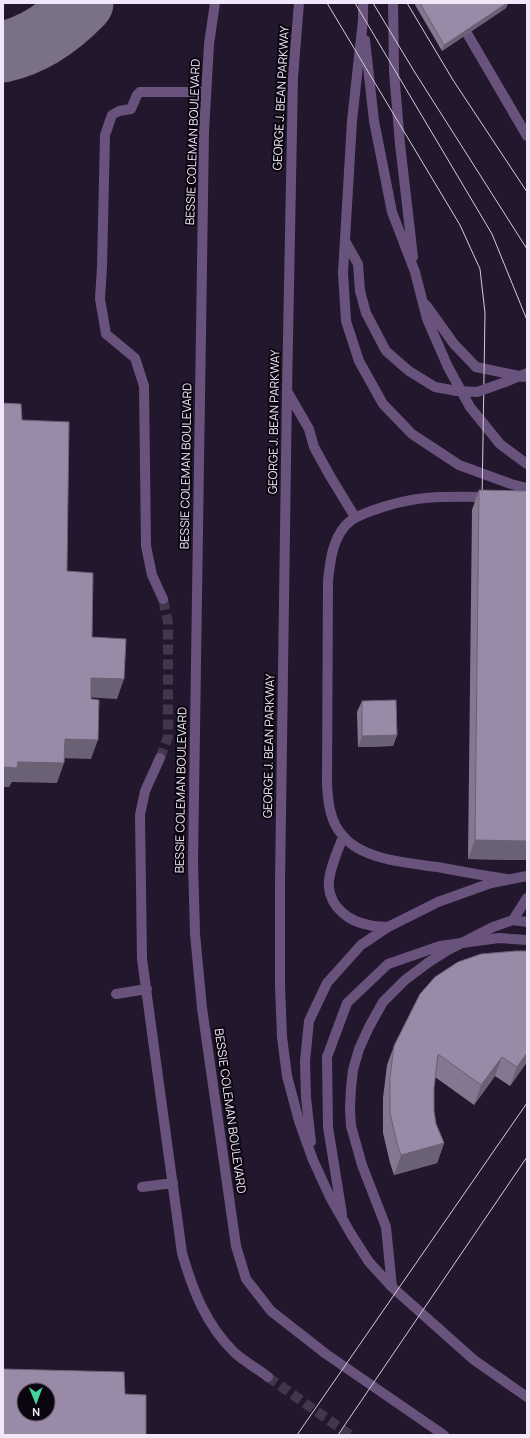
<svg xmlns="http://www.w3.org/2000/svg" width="530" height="1438" viewBox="0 0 530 1438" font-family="Manrope,sans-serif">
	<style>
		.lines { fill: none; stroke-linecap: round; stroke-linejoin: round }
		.taxiway { stroke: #7b7185; stroke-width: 61 }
		.minor-tunnel { stroke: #42364c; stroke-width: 10; stroke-dasharray: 10 5; stroke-linecap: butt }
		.minor { stroke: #69537d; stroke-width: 10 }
		.tram { stroke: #d3cbdc; stroke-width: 1 }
		.minor-bridge { stroke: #69537d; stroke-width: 10 }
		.wall { fill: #847790 }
		.shaded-wall { fill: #6b6175 }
		.building { fill: #998aa7; stroke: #6b6175; fill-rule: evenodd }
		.labels { text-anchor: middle; stroke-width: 4; stroke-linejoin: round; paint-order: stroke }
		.street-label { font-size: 12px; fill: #f0e8f8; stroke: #0a050e }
	</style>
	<rect width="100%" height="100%" fill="#23172e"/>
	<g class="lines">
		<!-- taxiway -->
		<path class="taxiway" d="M3,52C35,45 60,27 83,3"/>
		<!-- minor-tunnel -->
		<path class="minor-tunnel" d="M160,758L168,737V622L163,599
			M268,1377L350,1435"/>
		<!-- minor -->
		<path class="minor" d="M215,3L209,44L204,132L193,862L195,934L202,1008L236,1246L246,1279L271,1311L326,1354L444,1435
			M299,3L293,77L287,391L280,883V985L282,1037L287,1076L299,1121L313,1160L330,1197L351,1234L369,1262L392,1287L474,1360L527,1397
			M363,3V20L352,121L343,273L346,321L359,361L383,404L412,434L459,465L511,484L527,488
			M393,3L394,72L400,144L413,257
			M468,35L527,136
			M365,40L374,121L392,212L415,272L427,319L448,367L470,407L500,444L527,464
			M345,241L358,264L360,291L366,313L386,351L409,371L435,387L457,391
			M426,305L454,344L476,367L524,377
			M287,391L309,429L314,447L330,476L355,517
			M489,497C444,496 414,495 371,511C361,515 352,518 345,526C332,541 330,563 328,581L327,784C328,803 330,822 343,836C363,860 408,863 437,867C461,871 484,876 507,879
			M163,599L152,575L146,546L144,386L135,358L106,334L100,299L102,267L105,135L112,115L119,111L131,109L137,95L140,92H206
			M160,758L145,791L140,815L142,959L182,1253C193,1291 206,1325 235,1353C245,1362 258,1369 268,1377
			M343,837C338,850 327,874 329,888C331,908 350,922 369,925C375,927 382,926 388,927
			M513,920L527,898
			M116,994L147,989
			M327,1057L328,1127L342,1214
			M311,1142L306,1098L305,1061L309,1021L327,983L361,945L388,927L438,902L491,883
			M142,1187L173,1183
			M392,1287L386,1227L362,1165L351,1126L350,1109L351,1088L353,1070L359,1049L369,1027L383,1002L405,980L429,962L448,950L493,927L513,920L527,922"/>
		<!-- tram -->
		<path class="tram" d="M327,3L460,225L480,269L485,313L482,502
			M355,3L492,234L527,320
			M373,3L414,71L527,249
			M407,3L453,80L527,192
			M297,1435L527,1103
			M338,1435L527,1157"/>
		<!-- minor-bridge -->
		<path class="minor-bridge" d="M457,391L477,392L508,381L527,373
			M491,883L527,876
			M327,1057L347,1003L388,964L440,946L499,938L527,940"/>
	</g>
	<!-- wall -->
	<path class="wall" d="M414,3H508L506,8L442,51Z
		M479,490L527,491V860L468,859L472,510Z
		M362,701L397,735L393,746L358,747L357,712Z
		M420,994L527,1062L510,1086L495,1076L474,1105L435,1077L434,1088V1111L436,1124L444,1143L437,1163L394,1175L390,1163L383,1133V1098L387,1065L394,1046Z"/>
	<!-- shaded-wall -->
	<path class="shaded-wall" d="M507,3H508L506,8L442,51L444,45Z
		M91,678L124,679L117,699L84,697Z
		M397,735L393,746L358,747L362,736Z
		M65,739L98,740L91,759L58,758Z
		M18,762L64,763L57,783L12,782L9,787H3V767Z
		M475,840L527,841V860L468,859Z
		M527,1053V1062L510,1086L517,1067Z
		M502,1057L495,1076L474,1105L481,1085Z
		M444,1143L437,1163L394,1175L401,1155Z"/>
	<!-- building -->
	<path class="building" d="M420,3H507L444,45Z
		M3,403L21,404L22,420L69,422L67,571L93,573L92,637L126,639L124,679L91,678V699L99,700L98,740L65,739L64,763L18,762L17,768L3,767Z
		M479,490L527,491V841L475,840Z
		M396,700L397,735L362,736V701Z
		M516,951H527V1053L517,1067L502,1057L481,1085L438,1054L434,1088V1111L436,1124L444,1143L401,1155L397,1143L390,1113V1078L394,1046L420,994L435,977L458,962L481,954Z
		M3,1369L124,1372L125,1394L146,1395V1435H3ZM24,1390H48V1414H24Z"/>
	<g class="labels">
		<!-- street labels -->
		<g class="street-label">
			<text transform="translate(281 98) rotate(-87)" y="4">GEORGE J. BEAN PARKWAY</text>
			<text transform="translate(193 142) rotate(-88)" y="4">BESSIE COLEMAN BOULEVARD</text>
			<text transform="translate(274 422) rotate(-89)" y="4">GEORGE J. BEAN PARKWAY</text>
			<text transform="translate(186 466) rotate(-89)" y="4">BESSIE COLEMAN BOULEVARD</text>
			<text transform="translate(269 746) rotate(-89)" y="4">GEORGE J. BEAN PARKWAY</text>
			<text transform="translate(181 790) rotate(-89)" y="4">BESSIE COLEMAN BOULEVARD</text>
			<text transform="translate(230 1111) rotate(82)" y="4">BESSIE COLEMAN BOULEVARD</text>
		</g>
	</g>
	<!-- border -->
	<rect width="530" height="1438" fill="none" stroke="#f0e8f8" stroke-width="8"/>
	<!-- north arrow -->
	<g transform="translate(36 1402) rotate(179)"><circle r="19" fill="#0a050e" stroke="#66606c"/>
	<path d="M0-3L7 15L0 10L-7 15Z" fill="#46d49e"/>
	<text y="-6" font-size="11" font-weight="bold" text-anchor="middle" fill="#f0e8f8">N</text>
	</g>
</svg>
